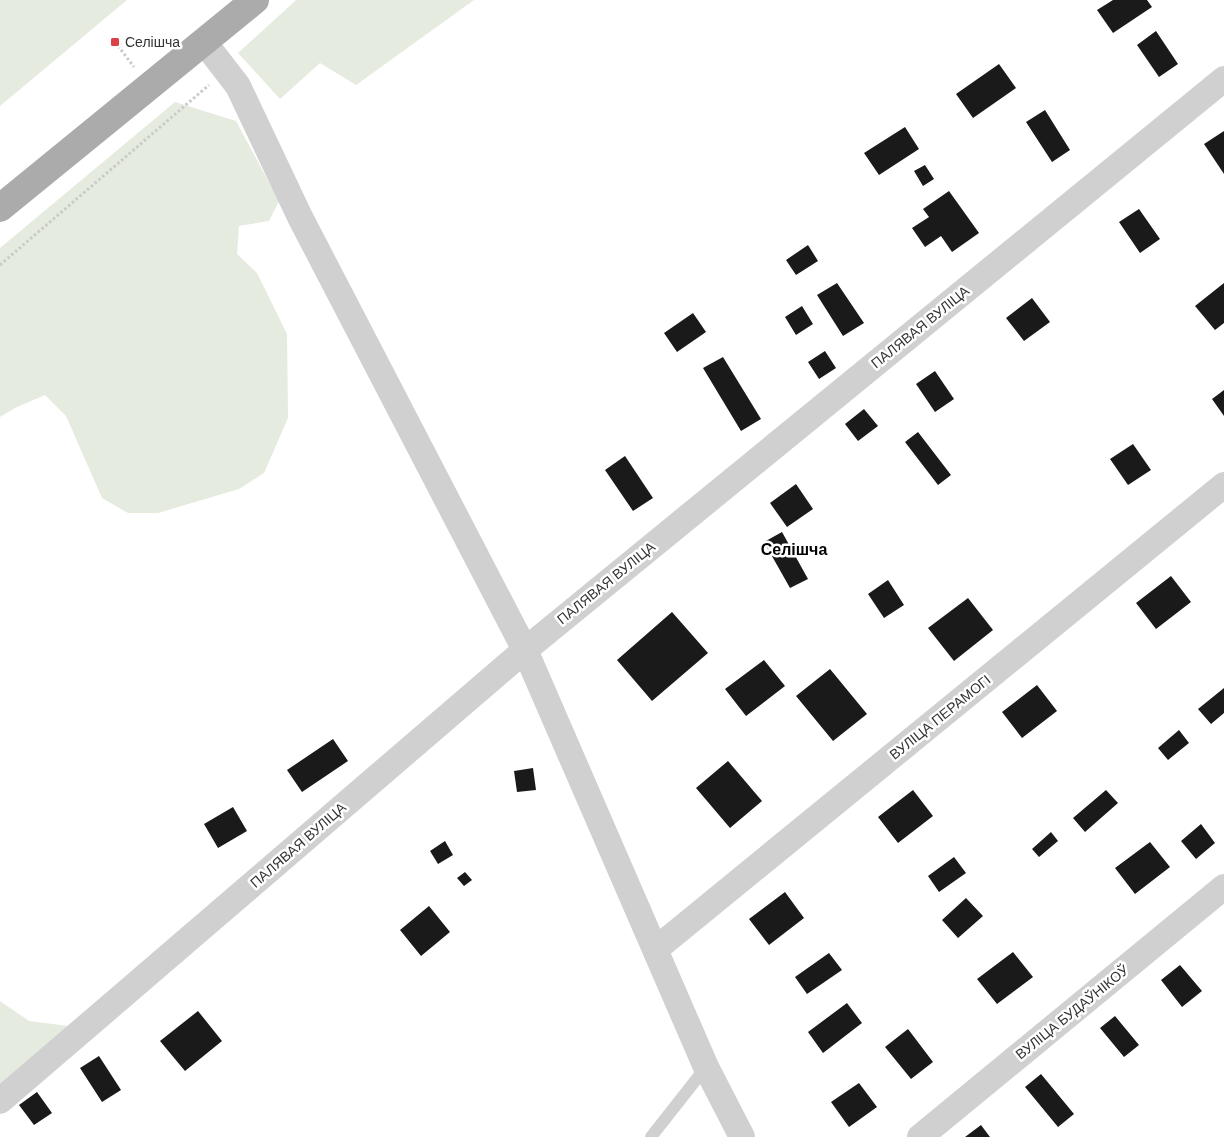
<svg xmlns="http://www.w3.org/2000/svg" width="1224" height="1137" viewBox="0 0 1224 1137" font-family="Arial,sans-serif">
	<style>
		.green { fill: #e5ebdf }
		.building { fill: #1a1a1a }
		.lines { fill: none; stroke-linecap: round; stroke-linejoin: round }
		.path { stroke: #cacaca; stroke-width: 3; stroke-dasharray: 2.5 2.5; stroke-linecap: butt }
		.service { stroke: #d0d0d0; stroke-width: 12 }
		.minor { stroke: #d0d0d0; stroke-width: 26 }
		.primary { stroke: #ababab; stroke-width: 28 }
		.poi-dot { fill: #dd4148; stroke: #fff; stroke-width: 2 }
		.labels { text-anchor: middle; stroke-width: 5; stroke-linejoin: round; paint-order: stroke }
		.poi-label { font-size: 14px; fill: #333; stroke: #fff; text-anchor: start }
		.street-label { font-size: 14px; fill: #333; stroke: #fff }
		.quarter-label { font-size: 16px; font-weight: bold; fill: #000; stroke: #fff }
	</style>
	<rect width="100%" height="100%" fill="#fff"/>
	<!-- green -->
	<path class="green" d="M0,0H127L0,106Z
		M296,0H474L356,85L320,63L280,99L238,53Z
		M175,102L236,121L279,201L269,221L239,226L237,254L257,273L287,334L288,418L264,473L239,489L158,513H128L102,498L66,416L45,395L15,408L0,417V248Z
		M0,1001L29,1021L68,1026L0,1087Z"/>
	<!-- building -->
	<path class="building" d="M1113,0H1147L1152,7L1113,33L1097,10Z
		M1156,31L1178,64L1159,77L1137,45Z
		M999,64L1016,88L973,118L956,94Z
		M1045,110L1070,150L1052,162L1026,122Z
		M905,127L919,149L879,175L864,153Z
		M1224,131V174L1204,144Z
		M925,165L934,179L923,186L914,171Z
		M949,191L979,233L952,252L941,236L925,247L912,228L929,217L923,209Z
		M1139,209L1160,239L1140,253L1119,222Z
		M808,245L818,261L796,275L786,260Z
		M837,283L864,323L843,336L817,295Z
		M1224,283V323L1215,330L1195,306Z
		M1032,298L1050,322L1024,341L1006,318Z
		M802,306L813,324L796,335L785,317Z
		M693,313L706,332L677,352L664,333Z
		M825,351L836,368L819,379L808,362Z
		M723,357L761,419L741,431L703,368Z
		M935,371L954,399L935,412L916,384Z
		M1224,390V416L1212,399Z
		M864,409L878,426L858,441L845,424Z
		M918,432L951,475L938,485L905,442Z
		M1133,444L1151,470L1128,485L1110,459Z
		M625,456L653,498L633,511L605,470Z
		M796,484L813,509L787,527L770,503Z
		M782,532L808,579L790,588L764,542Z
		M1171,576L1191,602L1156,629L1136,603Z
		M888,580L904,605L884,618L868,594Z
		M968,598L993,630L954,661L928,628Z
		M672,612L708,653L652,701L617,660Z
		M764,660L785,686L746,716L725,689Z
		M830,669L867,714L833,741L796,696Z
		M1037,685L1057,711L1022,738L1002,712Z
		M1224,688V713L1211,724L1198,709Z
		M1179,730L1189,743L1168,760L1158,748Z
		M333,739L348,761L302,792L287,770Z
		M728,761L762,801L730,828L696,788Z
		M533,768L536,790L517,792L514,771Z
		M913,790L933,816L898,843L878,817Z
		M1106,790L1118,803L1085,832L1073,818Z
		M233,807L247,831L218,848L204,824Z
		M1201,824L1215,843L1196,859L1181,841Z
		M1051,832L1058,841L1039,857L1032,849Z
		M445,841L453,855L438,864L430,851Z
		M1150,842L1170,867L1135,894L1115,868Z
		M954,857L966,873L939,892L928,876Z
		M465,872L472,880L464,886L457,878Z
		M785,892L804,918L769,945L749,919Z
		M966,898L983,916L958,938L942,920Z
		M429,906L450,932L421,956L400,930Z
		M1013,952L1033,977L997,1004L977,979Z
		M829,953L842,970L807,994L795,977Z
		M1180,965L1202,991L1182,1007L1161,980Z
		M847,1003L862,1023L823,1053L808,1032Z
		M198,1011L222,1041L185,1071L160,1041Z
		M1115,1016L1139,1045L1124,1057L1100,1028Z
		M908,1029L933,1062L911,1079L885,1047Z
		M99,1056L121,1090L102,1102L80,1068Z
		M1041,1074L1074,1114L1058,1127L1025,1087Z
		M859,1083L877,1107L849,1127L831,1102Z
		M37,1092L52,1113L34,1125L19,1105Z
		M981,1125L990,1137H965Z"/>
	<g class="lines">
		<!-- path -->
		<path class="path" d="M115,42L134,67
			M0,265L209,85"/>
		<!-- service -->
		<path class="service" d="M651,1137L706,1067"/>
		<!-- minor -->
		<path class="minor" d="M204,42L238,86L300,217L525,650L706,1067L742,1137
			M656,949L1224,485
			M0,1101L525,650L1224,79
			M920,1137L1224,887"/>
		<!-- primary -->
		<path class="primary" d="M0,208L255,0"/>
	</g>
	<!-- markers -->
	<rect class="poi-dot" x="110" y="37" width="10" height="10" rx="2.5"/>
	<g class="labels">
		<!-- poi labels -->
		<g class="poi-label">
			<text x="125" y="47">Селішча</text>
		</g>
		<!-- street labels -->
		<g class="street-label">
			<text transform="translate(920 327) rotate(-39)" y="5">ПАЛЯВАЯ ВУЛІЦА</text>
			<text transform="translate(606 583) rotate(-39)" y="5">ПАЛЯВАЯ ВУЛІЦА</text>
			<text transform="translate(940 717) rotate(-39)" y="5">ВУЛІЦА ПЕРАМОГІ</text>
			<text transform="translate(298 845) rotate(-41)" y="5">ПАЛЯВАЯ ВУЛІЦА</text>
			<text transform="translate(1072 1012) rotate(-39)" y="5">ВУЛІЦА БУДАЎНІКОЎ</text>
		</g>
		<!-- quarter labels -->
		<g class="quarter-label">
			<text x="794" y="555">Селішча</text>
		</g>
	</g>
</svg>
